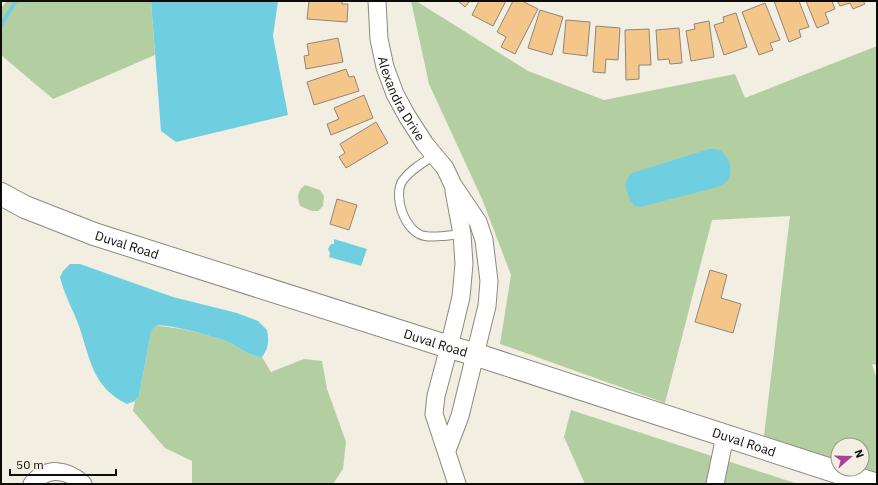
<svg xmlns="http://www.w3.org/2000/svg" width="878" height="485" viewBox="0 0 878 485" font-family="'IBM Plex Sans',sans-serif">
	<style>
		.green { fill: #b3cfa2 }
		.water { fill: #6fcfe1 }
		.lines { fill: none; stroke-linecap: round; stroke-linejoin: round }
		.stream { stroke: #6fcfe1; stroke-width: 4 }
		.building { fill: #f5c689; stroke: #8e867b }
		.service-casing { stroke: #8e897e; stroke-width: 10 }
		.minor-casing { stroke: #8e897e; stroke-width: 19 }
		.primary-casing { stroke: #8e897e; stroke-width: 24 }
		.service { stroke: #fff; stroke-width: 8 }
		.minor { stroke: #fff; stroke-width: 17 }
		.primary { stroke: #fff; stroke-width: 22 }
		.labels { text-anchor: middle; stroke-width: 4; stroke-linejoin: round; paint-order: stroke }
		.street-label { font-size: 13px; fill: #0e0c08; stroke: #f2eee1 }
	</style>
	<rect width="100%" height="100%" fill="#f2eee1"/>
	<!-- green -->
	<path class="green" d="M7,1H151L155,55L53,99L1,55V8Z
		M411,1H416L528,71L604,100L735,74L745,98L877,46V365L872,364L877,379V475L862,469V445H838V461L764,436L790,216L712,220L665,403L500,344L511,275L482,199L429,84Z
		M305,185L320,190L324,196L323,206L318,211H312L300,206C297,196 297,192 305,185Z
		M156,326C178,327 202,333 223,340C236,344 248,357 262,357L271,372L304,359L322,361L327,389L346,442L343,469L333,484H192V461L165,448L133,411L135,401L139,396L151,333L152,328Z
		M571,410L798,484H585L564,437Z"/>
	<!-- water -->
	<path class="water" d="M151,1H278L273,36L288,115L176,142L161,131Z
		M709,149C712,149 716,149 719,150C729,154 734,171 728,180C726,183 721,185 718,187L640,207L634,206C627,196 621,182 632,173Z
		M334,239L367,249L361,266L329,257L330,253L328,249L331,244H334Z
		M70,264H80L173,297L237,313L258,321L267,330C269,340 269,348 262,357C248,357 236,344 223,340C211,336 166,323 156,326C153,327 152,330 151,333L139,396L135,401L127,404C92,387 90,358 79,326C73,310 64,294 60,277L63,271Z"/>
	<g class="lines">
		<!-- stream -->
		<path class="stream" d="M1,25L16,1"/>
	</g>
	<!-- building -->
	<path class="building" d="M309,1H342V4H348L347,22L307,19Z
		M458,1H470L465,7Z
		M479,1H506L493,26L472,15Z
		M513,1H522L538,9L515,54L501,47L506,37L497,32Z
		M774,1H799L809,27L799,30L801,37L789,42Z
		M806,1H832L835,9L825,13L829,23L817,28Z
		M837,1H863L865,4L853,9L850,3L840,6Z
		M765,3L780,40L770,43L773,50L759,55L742,12Z
		M540,10L563,17L552,55L528,48Z
		M736,13L747,47L724,55L714,25L724,22L723,17Z
		M566,20L590,22L587,56L563,53Z
		M709,21L714,57L691,61L686,31L695,29L694,24Z
		M596,26L620,28L618,60L606,59L605,73L593,72Z
		M679,28L682,63L670,64L669,59L658,60L656,30Z
		M649,29L651,65H639V79L626,80L625,30Z
		M338,38L343,62L306,69L304,56L309,55L307,44Z
		M346,69L349,77L354,76L359,91L314,105L307,82Z
		M364,95L373,118L331,135L327,124L339,119L334,108Z
		M376,122L388,143L346,168L339,157L345,153L340,144Z
		M337,199L357,205L349,230L330,224Z
		M710,270L727,275L721,298L741,304L733,333L695,322Z"/>
	<g class="lines">
		<defs>
			<path id="service" d="M435,155C424,162 411,169 403,180C392,195 405,233 425,236C437,238 450,235 462,234"/>
			<g id="minor">
				<path id="s1" d="M377,1L379,39L385,67L395,94L407,116L425,144L445,168L453,185L478,222L484,240L489,281L487,306L460,416L447,450"/>
				<path d="M454,191L462,234L464,264L461,297L449,347L436,396L434,414L457,484"/>
				<path d="M32,484C47,466 67,469 83,484"/>
				<path d="M715,484L725,436"/>
			</g>
			<g id="primary">
				<path id="s2" d="M1,194L25,207L94,234L449,347L474,354L874,484"/>
			</g>
		</defs>
		<!-- service casing -->
		<use href="#service" class="service-casing"/>
		<!-- minor casing -->
		<use href="#minor" class="minor-casing"/>
		<!-- primary casing -->
		<use href="#primary" class="primary-casing"/>
		<!-- service -->
		<use href="#service" class="service"/>
		<!-- minor -->
		<use href="#minor" class="minor"/>
		<!-- primary -->
		<use href="#primary" class="primary"/>
	</g>
	<g class="labels">
		<!-- street labels -->
		<g class="street-label">
			<text dy="5" stroke="none"><textPath href="#s1" startOffset="102">Alexandra Drive</textPath></text>
			<text dy="5" stroke="none"><textPath href="#s2" startOffset="136">Duval Road</textPath></text>
			<text dy="5" stroke="none"><textPath href="#s2" startOffset="460">Duval Road</textPath></text>
			<text dy="5" stroke="none"><textPath href="#s2" startOffset="784">Duval Road</textPath></text>
		</g>
	</g>
	<!-- border -->
	<rect width="878" height="485" fill="none" stroke="#0e0c08" stroke-width="4"/>
	<!-- north arrow -->
	<g transform="translate(850 457) rotate(70)"><circle r="19" fill="#f2eee1" stroke="#97948a"/>
	<path d="M0-3L7 15L0 10L-7 15Z" fill="#ae409d"/>
	<text y="-6" font-size="11" font-weight="bold" text-anchor="middle" fill="#0e0c08">N</text>
	</g>
	<!-- scale -->
	<path d="M10 469v6h106v-6" fill="none" stroke="#0e0c08" stroke-width="2"/>
	<text x="16" y="469" font-size="12" fill="#0e0c08" stroke="#f2eee1" stroke-width="3" paint-order="stroke">50 m</text>
</svg>
